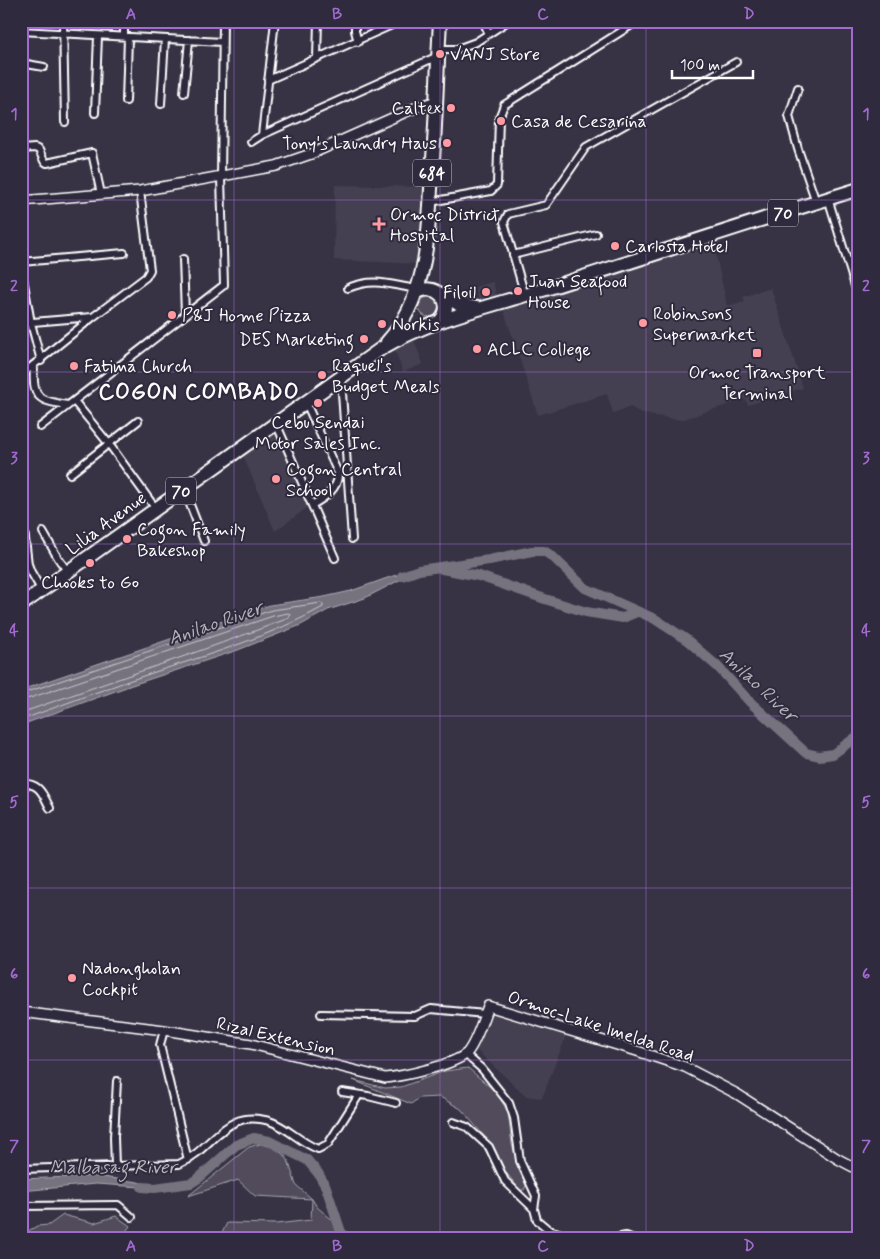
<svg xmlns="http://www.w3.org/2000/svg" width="880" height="1259" viewBox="0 0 880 1259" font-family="Mynerve,sans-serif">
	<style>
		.built { fill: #444051 }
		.green { fill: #514c5c; stroke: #a8a6ae }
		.water { fill: #76737f; stroke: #adabb2 }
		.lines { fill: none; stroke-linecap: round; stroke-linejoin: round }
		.shore { stroke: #c8c7cc; stroke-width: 1 }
		.river { stroke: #76737f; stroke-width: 10 }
		.street-casing { stroke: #fff; stroke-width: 10 }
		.secondary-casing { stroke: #fff; stroke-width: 12 }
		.highway-casing { stroke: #fff; stroke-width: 16 }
		.street { stroke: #2f2a3d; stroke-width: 6 }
		.secondary { stroke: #2f2a3d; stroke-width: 9 }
		.highway { stroke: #2f2a3d; stroke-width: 12 }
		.grid { fill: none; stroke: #a36bd2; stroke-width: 1; stroke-opacity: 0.55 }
		.poi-dot { fill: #ff9aa2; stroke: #2f2a3d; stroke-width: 2 }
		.labels { text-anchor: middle; stroke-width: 4; stroke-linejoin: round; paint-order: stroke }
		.shield { fill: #2f2a3d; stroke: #c1bfc5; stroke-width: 1 }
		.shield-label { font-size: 16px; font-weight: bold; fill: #fff }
		.poi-label { font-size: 18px; fill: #fff; stroke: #2f2a3d; text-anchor: start }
		.street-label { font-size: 18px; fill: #fff; stroke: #2f2a3d }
		.water-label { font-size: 19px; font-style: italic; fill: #b4b2b9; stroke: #2f2a3d }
		.district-label { font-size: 22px; font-weight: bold; letter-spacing: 1px; fill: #fff; stroke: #2f2a3d }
		.neatline { fill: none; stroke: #a36bd2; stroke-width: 2 }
		.grid-label { font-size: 16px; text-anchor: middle; font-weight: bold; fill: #a36bd2 }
	</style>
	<rect width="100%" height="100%" fill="#373345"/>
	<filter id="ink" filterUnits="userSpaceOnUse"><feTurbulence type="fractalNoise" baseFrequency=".02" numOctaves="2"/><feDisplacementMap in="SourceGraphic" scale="10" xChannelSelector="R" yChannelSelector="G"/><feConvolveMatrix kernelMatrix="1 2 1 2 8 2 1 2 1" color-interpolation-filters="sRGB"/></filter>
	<g filter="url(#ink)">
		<!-- built -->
		<path class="built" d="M335,185L425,187L422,264L334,260Z
			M713,242L727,306L745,301L743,297L771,288L803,388L748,405L745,399L681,420L643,414L630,407L613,413L607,394L538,415L503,308Z
			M493,282L497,297L479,302L475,287Z
			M414,340L423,364L403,372L394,348Z
			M277,429L311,505L275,531L242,453Z
			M491,1013L566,1036L542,1098L526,1096L475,1049L487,1018Z"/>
		<!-- green -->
		<path class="green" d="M419 307a10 10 0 1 1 20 0a10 10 0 1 1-20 0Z
			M468,1068L497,1093L508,1112L512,1145L526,1186L524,1190H520L504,1170L491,1144L461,1109L440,1097L419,1098L411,1104L353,1080L385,1088L401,1087L445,1071Z
			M260,1144L273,1147L284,1155L288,1160L296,1185L312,1199L317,1207L336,1223L341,1238H218L220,1237L227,1223L276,1224L311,1220L312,1199L255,1196L238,1180L188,1196L249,1147Z
			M63,1215L94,1223L116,1216L130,1226L121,1238H21V1235L37,1226L49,1225Z"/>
		<!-- water -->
		<path class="water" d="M417,571L365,598L328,610L301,625L238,650L132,685L21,725V690L270,605L324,597L351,591L393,576Z
			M96,1176L138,1182L155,1188L96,1184L21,1191V1179Z"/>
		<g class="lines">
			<!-- shore -->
			<path class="shore" d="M21,694L272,610L321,603L323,605V607C271,636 214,653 158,671C112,686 67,703 21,720
				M21,701L273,616L288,613L290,614L289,618C201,652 110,681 21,713"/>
			<!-- river -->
			<path class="river" d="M442,569L479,576L545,599L586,612L623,618L637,612
				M402,576L419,570L489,560L532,551H544L553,557L585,588L655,619L687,640L718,667L749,701L806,753L819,756L833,754L859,735
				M142,1187L155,1188L191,1183L199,1178L236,1145L254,1138L269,1141L307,1160L318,1173L326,1187L341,1232L346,1238"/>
			<defs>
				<path id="street" d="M63,21L65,122
					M355,21V31L358,42
					M483,21L488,32
					M21,31L222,42
					M124,37V21
					M438,49H457L476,42L508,21
					M317,58L318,21
					M21,63L44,67
					M268,80L392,25L393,21
					M798,88L789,116L798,149L816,202
					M184,93L189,40
					M126,101L128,38
					M161,104L165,39
					M95,113L98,36
					M262,135L438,56
					M251,142L262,135L275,21
					M21,149L35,148L39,150L44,161L47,163L92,153L101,194
					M828,198L859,299
					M430,202L491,191L497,185L499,118L504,105L638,21
					M513,255L596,234
					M183,259L185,314
					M21,262L124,253
					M21,267L31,323L41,361
					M348,288C375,277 390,285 417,289
					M525,296L504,222L508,214L546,205L586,147L736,62
					M21,323L92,317
					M34,366C32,397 37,401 68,405
					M21,375L93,317L146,277L150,270L140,191
					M341,378L352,539
					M74,401L109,444L156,509
					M306,403L338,473C339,489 324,498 312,505
					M276,423L335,558
					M40,427L224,285L221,177L223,21
					M70,474L138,421
					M184,489L204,541
					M21,504L28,564L31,572L42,591
					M43,532L58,558L68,572
					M21,783C41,784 42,793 50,808
					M321,1014L415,1016L431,1009L485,1014
					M164,1030L160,1045L188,1160
					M465,1054L482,1069L509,1103L514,1118L520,1161L536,1196L534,1209L537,1220L549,1230L575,1238
					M342,1092L368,1096L396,1103
					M453,1122L467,1127L489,1147L505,1181L534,1209
					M115,1166L114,1137L117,1081
					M21,1169L179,1164C214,1149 224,1106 272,1122C288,1128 301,1143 318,1149L328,1144L359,1095
					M21,1206L118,1205L132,1217
					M616,1238L626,1236L631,1238"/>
				<path id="secondary" d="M21,201L140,191L276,166L311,154L417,107L437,101
					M21,1012L164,1030L251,1044L385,1078C404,1076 454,1065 467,1053C476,1043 483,1019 488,1006L637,1051L685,1067L737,1094L838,1159L859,1170"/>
				<path id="highway" d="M415,294C434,279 457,303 440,321
					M442,294L458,304L477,308
					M387,342C429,296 428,232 432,173C436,123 437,72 440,21
					M21,605L382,348C433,318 493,306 549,288C652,255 755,221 859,189"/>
			</defs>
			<!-- street casing -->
			<use href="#street" class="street-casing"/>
			<!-- secondary casing -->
			<use href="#secondary" class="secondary-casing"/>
			<!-- highway casing -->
			<use href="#highway" class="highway-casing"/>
			<!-- street -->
			<use href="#street" class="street"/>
			<!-- secondary -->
			<use href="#secondary" class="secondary"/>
			<!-- highway -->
			<use href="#highway" class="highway"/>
		</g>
	</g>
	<!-- grid -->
	<path class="grid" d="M234,21V1238M440,21V1238M646,21V1238M21,200H859M21,372H859M21,544H859M21,716H859M21,888H859M21,1060H859"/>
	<!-- markers -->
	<g class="poi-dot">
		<circle cx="440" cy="54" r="5"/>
		<circle cx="451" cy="108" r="5"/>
		<circle cx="501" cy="121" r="5"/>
		<circle cx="447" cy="143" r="5"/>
		<path d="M376.5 216.5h5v5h5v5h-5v5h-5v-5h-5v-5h5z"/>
		<circle cx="615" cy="246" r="5"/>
		<circle cx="518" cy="291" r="5"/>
		<circle cx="486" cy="292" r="5"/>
		<circle cx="172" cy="315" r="5"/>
		<circle cx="643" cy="323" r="5"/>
		<circle cx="382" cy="324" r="5"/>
		<circle cx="364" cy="339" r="5"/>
		<circle cx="477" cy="349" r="5"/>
		<rect x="752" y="348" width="10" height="10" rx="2.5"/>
		<circle cx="74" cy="366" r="5"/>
		<circle cx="322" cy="375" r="5"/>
		<circle cx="318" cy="403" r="5"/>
		<circle cx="276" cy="479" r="5"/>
		<circle cx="127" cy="539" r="5"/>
		<circle cx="90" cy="563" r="5"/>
		<circle cx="72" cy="978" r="5"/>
	</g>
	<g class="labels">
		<!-- shield labels -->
		<g class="shield">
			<rect x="413" y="159.5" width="38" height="27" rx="4"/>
			<rect x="768" y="199.5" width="30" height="27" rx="4"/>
			<rect x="166" y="477.5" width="30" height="27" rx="4"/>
		</g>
		<g class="shield-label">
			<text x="432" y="179">684</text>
			<text x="783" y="219">70</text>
			<text x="181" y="497">70</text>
		</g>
		<!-- poi labels -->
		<g class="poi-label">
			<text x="450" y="60">VANJ Store</text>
			<text x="441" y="114" text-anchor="end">Caltex</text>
			<text x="511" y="127">Casa de Cesarina</text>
			<text x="437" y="149" text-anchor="end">Tony's Laundry Haus</text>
			<text x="390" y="220">Ormoc District<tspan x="390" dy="21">Hospital</tspan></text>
			<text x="625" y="252">Carlosta Hotel</text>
			<text x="528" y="287">Juan Seafood<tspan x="528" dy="21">House</tspan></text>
			<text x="476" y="298" text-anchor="end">Filoil</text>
			<text x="653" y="319">Robinsons<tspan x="653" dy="21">Supermarket</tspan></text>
			<text x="182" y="321">P&amp;J Home Pizza</text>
			<text x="392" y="330">Norkis</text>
			<text x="354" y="345" text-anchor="end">DES Marketing</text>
			<text x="487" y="355">ACLC College</text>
			<text x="332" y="371">Raquel's<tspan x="332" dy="21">Budget Meals</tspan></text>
			<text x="84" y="372">Fatima Church</text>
			<text x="757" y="378" text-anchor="middle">Ormoc Transport<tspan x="757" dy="21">Terminal</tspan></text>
			<text x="318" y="428" text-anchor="middle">Cebu Sendai<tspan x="318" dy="21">Motor Sales Inc.</tspan></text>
			<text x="286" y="475">Cogon Central<tspan x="286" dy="21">School</tspan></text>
			<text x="137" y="535">Cogon Family<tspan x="137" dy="21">Bakeshop</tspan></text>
			<text x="90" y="588" text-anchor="middle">Chooks to Go</text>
			<text x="82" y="974">Nadongholan<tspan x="82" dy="21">Cockpit</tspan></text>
		</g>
		<!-- street labels -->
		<g class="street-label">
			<text transform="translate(106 523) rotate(-36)" y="6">Lilia Avenue</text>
			<text transform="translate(601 1026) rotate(18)" y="6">Ormoc-Lake Imelda Road</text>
			<text transform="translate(276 1036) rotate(13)" y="6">Rizal Extension</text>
		</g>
		<!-- water labels -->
		<g class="water-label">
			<text transform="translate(215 622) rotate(-19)" y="7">Anilao River</text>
			<text transform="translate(759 684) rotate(43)" y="7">Anilao River</text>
			<text x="113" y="1173">Malbasag River</text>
		</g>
		<!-- district labels -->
		<g class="district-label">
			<text x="199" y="399">COGON COMBADO</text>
		</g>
	</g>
	<!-- margin -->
	<rect width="880" height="1259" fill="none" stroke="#2f2a3d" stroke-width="55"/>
	<!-- scale -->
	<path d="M672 70v8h81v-8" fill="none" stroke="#ffffff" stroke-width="2.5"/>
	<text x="680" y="70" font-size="15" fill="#ffffff" stroke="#2f2a3d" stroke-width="4" paint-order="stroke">100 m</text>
	<rect x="28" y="28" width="824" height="1204" class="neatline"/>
	<g class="grid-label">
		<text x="131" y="19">A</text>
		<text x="337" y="19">B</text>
		<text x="543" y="19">C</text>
		<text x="749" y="19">D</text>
		<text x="14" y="119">1</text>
		<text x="866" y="119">1</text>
		<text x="14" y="291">2</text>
		<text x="866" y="291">2</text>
		<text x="14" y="463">3</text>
		<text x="866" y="463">3</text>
		<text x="14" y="635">4</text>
		<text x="866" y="635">4</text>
		<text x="14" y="807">5</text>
		<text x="866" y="807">5</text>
		<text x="14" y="979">6</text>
		<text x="866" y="979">6</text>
		<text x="14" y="1151">7</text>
		<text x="866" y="1151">7</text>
		<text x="131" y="1251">A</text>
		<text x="337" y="1251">B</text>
		<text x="543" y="1251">C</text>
		<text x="749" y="1251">D</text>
	</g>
</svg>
